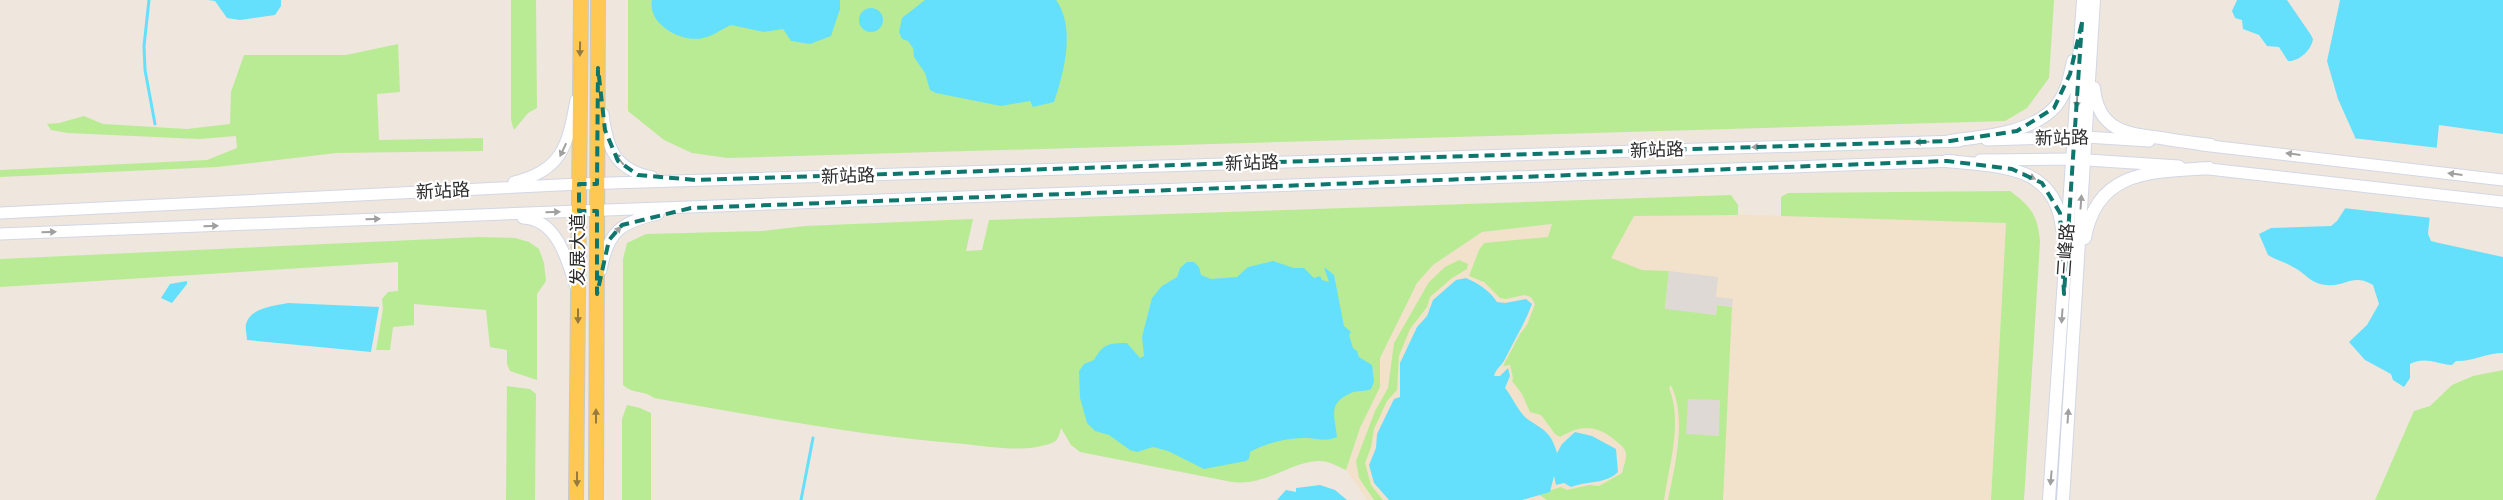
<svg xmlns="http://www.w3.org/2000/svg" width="2503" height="500" viewBox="0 0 2503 500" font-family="'Fira Sans Condensed','Noto Sans SC',sans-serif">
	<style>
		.education { fill: #f2e2cb }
		.green { fill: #b9eb94 }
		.plaza { fill: #ded9d4 }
		.water { fill: #65e0fc }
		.pier { fill: #efe6dd }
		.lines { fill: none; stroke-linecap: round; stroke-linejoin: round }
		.stream { stroke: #65e0fc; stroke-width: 3 }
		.tertiary-casing { stroke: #d2d7e6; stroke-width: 13 }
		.secondary-casing { stroke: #d2d7e6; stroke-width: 14 }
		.primary-casing { stroke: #c8c8c8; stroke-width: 16 }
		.tertiary { stroke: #fff; stroke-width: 11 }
		.secondary { stroke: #fff; stroke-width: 12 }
		.primary { stroke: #ffc852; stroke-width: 14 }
		.oneway { fill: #967a3f }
		.oneway2 { fill: #a0a0a0 }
		.marked { fill: none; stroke: #0f766e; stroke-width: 4; stroke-dasharray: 10 6; stroke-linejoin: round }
		.labels { text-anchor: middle; stroke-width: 4.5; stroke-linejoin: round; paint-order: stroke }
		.street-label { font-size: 18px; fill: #2c2c2c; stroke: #fff }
	</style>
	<rect width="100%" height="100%" fill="#efe6dd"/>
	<!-- education -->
	<path class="education" d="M1718,214L2006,222L1991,500H1367L1346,470L1360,428L1380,387V358L1417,283L1433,265L1482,232L1634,216Z"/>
	<!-- green -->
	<path class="green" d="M511,0H536L537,108L528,113L514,130L511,120Z
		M628,0H2054L2049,78L2027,108L2005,121L728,158L692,153L664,140L628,111Z
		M398,44L400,92L377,94L379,140L483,138V151L336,153L217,167L0,177V170L207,160L237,148L236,136L199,139L68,133L51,130L47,124L59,123L84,116L103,124L187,129L230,124L231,92L244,55H346Z
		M2010,191C2031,206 2038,216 2040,242L2024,500H1991L2006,223L1781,216V197L1788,193Z
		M1731,195L1738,205V215L1634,216L1611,258L1642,270L1669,271L1665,308L1716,315L1717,305L1732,307L1723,500H1668C1675,465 1687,419 1671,385L1669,388C1683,422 1669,465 1664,500H1547L1538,494L1561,487L1567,490L1589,485L1599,486L1622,473C1629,449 1628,451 1611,437C1593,424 1579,426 1560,437L1555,434L1541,415L1530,412L1522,394L1512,381L1513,378L1510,365L1503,366L1520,334L1527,325L1535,304L1531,297L1524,295L1506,299L1500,298L1484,282L1469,276L1479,250L1484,243L1548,237L1552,224L1482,232L1433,265L1417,283L1380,358V387L1360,428L1346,470C1337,466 1329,461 1319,461C1289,462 1267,486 1232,482L1080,452L1071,445L1061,428C1059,435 1059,440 1052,443C1025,453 993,447 965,444C861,436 757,416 654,398C644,390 632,394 623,385V259L627,243L646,234L762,231L805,226L973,219L966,251L982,250L989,220Z
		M479,237L515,238L529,242L539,249L544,263L546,281L537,294V380L510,371L507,364V350L490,347L486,310L414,304V325L393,327L390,350H376L383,309L382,299L388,292L398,291V262L0,287V259Z
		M1459,260L1468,264L1467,269L1452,278L1430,297L1427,307L1410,329L1399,356L1397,390L1387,401L1374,429L1371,447L1365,463L1371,485L1383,500H1374L1359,478L1356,461L1375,411L1388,388L1394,343L1429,282L1445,267Z
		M2503,370V500H2375L2414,411L2430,406L2452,385L2473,376Z
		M507,386L530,389L536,394L535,500H506Z
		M627,405L640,408L651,413V500H622V419Z"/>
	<!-- plaza -->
	<path class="plaza" d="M1669,271L1718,277L1716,297L1733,299L1732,307L1717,305L1716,315L1665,309Z
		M1688,399L1720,400L1719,436L1686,434Z"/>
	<!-- water -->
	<path class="water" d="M208,0H281V6L275,15L240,20L227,18L215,1Z
		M652,0H840V9L831,36L810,44L791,41L783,29L764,32L731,25C721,29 714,36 703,38C683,43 647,25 652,0Z
		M925,0H1056C1076,28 1064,72 1054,102L1033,107L1030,101L1001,106L936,93L930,90L925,73L914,57L913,48L908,41L902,39L899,32L902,18Z
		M2237,0H2287L2311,35L2313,39C2312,49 2299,62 2288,61L2279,47L2267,46L2259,35L2243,29L2242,20L2235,18L2232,11Z
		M2340,0H2503V134L2439,125L2428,234L2431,241L2439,243L2503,257V353C2486,353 2472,362 2456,361L2452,365C2436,364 2426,356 2410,364V378L2404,387L2393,380L2391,374L2365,360L2349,342L2367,325L2379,304L2373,285C2352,273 2347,287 2327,285C2310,284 2306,273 2293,267C2285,262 2276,260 2268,255L2259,234L2271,228L2331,226L2337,221L2346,207L2355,137L2338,99L2327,61Z
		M859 20a12 12 0 1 1 24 0a12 12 0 1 1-24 0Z
		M1273,261L1294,268H1304L1314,278L1320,276L1322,280L1329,282L1324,267L1334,275L1344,326L1351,332L1349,335L1353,348L1357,351L1359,357L1372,365L1374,382L1371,389C1365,392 1358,390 1351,393C1327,403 1335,417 1337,437C1324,443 1316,437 1303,438C1286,438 1264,444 1250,452L1249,459L1246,461L1204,469L1168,451L1153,447L1137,452L1130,450L1109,435L1095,431L1087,423L1080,398L1079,371L1084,364L1094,360C1103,344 1108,343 1127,343L1140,358L1144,356L1142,337L1152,298L1162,286L1177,277L1180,268L1187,262H1194L1199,267L1201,275L1211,279L1237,277L1248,267Z
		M1466,278C1479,284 1489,290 1497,302L1505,303L1526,299L1532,304C1525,323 1515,339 1506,357C1503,365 1496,368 1494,376H1500L1508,368L1510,376L1505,388C1511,395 1519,412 1526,418C1543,430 1551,431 1557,453L1562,444L1575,432L1592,436L1616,449L1618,472C1607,484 1586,481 1571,487L1564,483L1556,485L1554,476L1550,492L1522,500H1389L1374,483L1369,465L1376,448L1377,434L1394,399L1400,397V363L1417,327L1427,316L1433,300L1456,280Z
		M187,281V284L172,303L161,298L170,284Z
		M288,303L379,307L371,352L247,340C247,336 245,328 246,324C251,307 275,306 288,303Z
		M1320,485L1335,490L1347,500H1277L1286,490L1296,492V488Z"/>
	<!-- pier -->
	<path class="pier" d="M2352,138L2439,148L2432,218L2343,208Z"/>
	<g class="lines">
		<!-- stream -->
		<path class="stream" d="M149,0L144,46L145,70L155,124
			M801,500L813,438"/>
		<defs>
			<path id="tertiary" d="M603,114C607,148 615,170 652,177
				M1987,140L2086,137L2149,141
				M2202,145L2503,180
				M1980,160L2072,159L2179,166
				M2200,168L2503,202
				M514,182C562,171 568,145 576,100
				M0,213L579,184L1959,141
				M523,218C556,219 567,258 575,285
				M0,234L579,211L1954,161
				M601,270C608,231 621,222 658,214"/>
			<path id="secondary" d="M2094,88C2098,130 2126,134 2161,138C2178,141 2194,143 2211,145
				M1950,141C1984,136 2030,134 2055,107C2066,95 2070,76 2073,61
				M1947,161C1999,167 2056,164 2062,229
				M2085,238C2097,169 2153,172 2209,168
				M2049,500L2083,0
				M2063,500L2094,0"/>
			<path id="primary" d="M576,500L581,0
				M596,500L598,0"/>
		</defs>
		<!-- tertiary casing -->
		<use href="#tertiary" class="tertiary-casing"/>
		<!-- secondary casing -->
		<use href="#secondary" class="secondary-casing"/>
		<!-- primary casing -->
		<use href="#primary" class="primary-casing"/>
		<!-- tertiary -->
		<use href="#tertiary" class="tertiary"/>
		<!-- secondary -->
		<use href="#secondary" class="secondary"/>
		<!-- primary -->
		<use href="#primary" class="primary"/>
	</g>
	<!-- one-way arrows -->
	<defs><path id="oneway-solid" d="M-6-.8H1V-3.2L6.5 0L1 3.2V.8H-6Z" transform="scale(1.25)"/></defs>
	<g class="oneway">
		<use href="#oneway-solid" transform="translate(580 49) rotate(91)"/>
		<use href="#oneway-solid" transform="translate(578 316) rotate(90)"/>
		<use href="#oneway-solid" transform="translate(596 416) rotate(-90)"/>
		<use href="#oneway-solid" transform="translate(577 479) rotate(90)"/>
	</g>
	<g class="oneway2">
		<use href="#oneway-solid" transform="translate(2077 101) rotate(93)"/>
		<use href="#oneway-solid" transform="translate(1922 142) rotate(178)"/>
		<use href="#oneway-solid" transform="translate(1759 147) rotate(178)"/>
		<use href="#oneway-solid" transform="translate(563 150) rotate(115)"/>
		<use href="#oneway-solid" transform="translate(2293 154) rotate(-173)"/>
		<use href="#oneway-solid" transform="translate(619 159) rotate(-129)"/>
		<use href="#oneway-solid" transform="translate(2455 174) rotate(-173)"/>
		<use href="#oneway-solid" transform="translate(2029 176) rotate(26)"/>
		<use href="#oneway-solid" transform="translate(2081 202) rotate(-86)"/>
		<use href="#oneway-solid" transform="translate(553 212) rotate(-2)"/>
		<use href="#oneway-solid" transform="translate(373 219) rotate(-2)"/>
		<use href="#oneway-solid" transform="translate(211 226) rotate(-2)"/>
		<use href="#oneway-solid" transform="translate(49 232) rotate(-2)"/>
		<use href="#oneway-solid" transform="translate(616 232) rotate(-48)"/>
		<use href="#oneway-solid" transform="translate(2062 316) rotate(94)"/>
		<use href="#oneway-solid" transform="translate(2068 416) rotate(-86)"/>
		<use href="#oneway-solid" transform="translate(2051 478) rotate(95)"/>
	</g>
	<!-- marked area -->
	<path class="marked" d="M2082,22L2064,294L2060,213L2042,183L2012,169L1947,161L691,208L622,225L609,240L597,294V211H579V184H597L598,68L605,130L618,161L638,175L696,180L1950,141L2017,131L2054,108L2070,74Z"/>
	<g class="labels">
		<!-- street labels -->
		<g class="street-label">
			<text transform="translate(2062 138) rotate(-1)" y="6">新站路</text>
			<text transform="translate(1657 150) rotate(-2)" y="6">新站路</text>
			<text transform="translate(1252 163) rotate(-2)" y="6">新站路</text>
			<text transform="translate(848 176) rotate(-2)" y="6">新站路</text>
			<text transform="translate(443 191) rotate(-3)" y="6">新站路</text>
			<text transform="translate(578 250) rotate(-90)" y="6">发展大道</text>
			<text transform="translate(2066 250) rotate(-86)" y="6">三峰路</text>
		</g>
	</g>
</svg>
